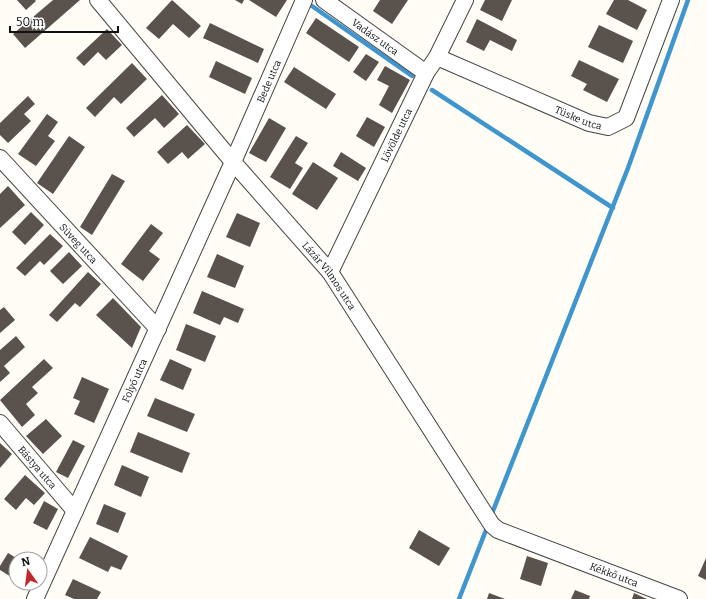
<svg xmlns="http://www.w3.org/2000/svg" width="706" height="599" viewBox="0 0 706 599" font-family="Bitter,serif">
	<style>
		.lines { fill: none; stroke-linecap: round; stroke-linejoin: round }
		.stream { stroke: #3f96cf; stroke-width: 4.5 }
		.building { fill: #5a524d }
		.street-casing { stroke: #444; stroke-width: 18 }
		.street { stroke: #fff; stroke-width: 16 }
		.labels { text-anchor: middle; stroke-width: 4; stroke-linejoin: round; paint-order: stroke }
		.street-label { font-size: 10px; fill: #111; stroke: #fff }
	</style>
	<rect width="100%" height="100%" fill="#fffdf5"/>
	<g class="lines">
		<!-- stream -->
		<path class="stream" d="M312,6L412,76
			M432,90L613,208
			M491,516L628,168L688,0
			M459,599L488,525"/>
	</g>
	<!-- building -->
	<path class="building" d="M17,0H35L36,1L26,10Z
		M53,0H80L25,48L13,34Z
		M172,0L201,26L189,38L173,24L159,39L146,28Z
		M235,0H244L242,4Z
		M249,0H287L276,17Z
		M380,0H408L392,24L373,11Z
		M485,0H512L502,21L480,10Z
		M614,0H628L647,10L637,30L606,14Z
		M316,18L359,47L349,62L306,33Z
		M477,19L517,40L512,51L490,40L484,51L466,42Z
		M210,23L264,49L258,63L203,38Z
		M599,25L633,41L623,63L588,47Z
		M107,29L122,45L106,60L98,52L84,66L76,58Z
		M366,54L379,62L366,81L353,72Z
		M579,60L619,79L607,102L583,90L587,84L571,76Z
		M216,61L252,78L245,94L209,77Z
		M132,63L147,79L121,104L114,97L95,117L86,108Z
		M385,66L410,80L392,113L379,105L389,86L377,80Z
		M294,67L336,94L326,109L284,82Z
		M162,95L179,114L164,128L155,118L134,137L126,128Z
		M28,96L35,104L24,114L31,121L8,143L0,135V123Z
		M47,114L58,122L48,136L55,141L36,166L18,154Z
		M367,117L385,127L374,147L356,136Z
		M269,118L286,128L266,162L249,153Z
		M187,125L205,144L188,159L182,152L168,164L157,152Z
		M69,136L85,147L53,194L37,183Z
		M296,136L308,143L295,163L303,168L290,189L270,177Z
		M341,152L366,168L358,181L333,166Z
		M313,162L338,178L317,210L292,194Z
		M112,174L125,181L92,235L80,227Z
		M8,186L25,205L0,228V194Z
		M31,212L44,225L25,245L12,232Z
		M237,213L260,223L250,247L226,237Z
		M151,224L163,233L149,251L160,259L143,281L121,264Z
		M50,234L63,246L44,265L40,261L25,276L16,268Z
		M69,252L82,266L63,284L50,271Z
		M217,254L244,266L235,288L207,277Z
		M88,272L101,284L80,307L75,303L57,322L49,315Z
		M202,291L244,309L238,323L224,317L220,325L193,313Z
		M113,298L141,327L132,348L96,315Z
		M4,307L15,320L0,333V310Z
		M186,324L216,336L205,362L176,350Z
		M16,336L25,347L4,366L10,373L0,382V350Z
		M44,359L53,368L32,387L38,393L26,404L35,415L22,427L0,400Z
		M170,359L192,369L183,390L160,380Z
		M82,377L109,389L94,423L74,414L80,401L73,398Z
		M155,398L195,414L187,432L147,416Z
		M46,419L62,436L43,454L26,436Z
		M138,432L190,453L182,473L130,452Z
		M73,440L85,446L68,478L56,472Z
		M0,443L12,454L0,468Z
		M122,465L149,477L141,497L114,485Z
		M25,475L45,493L34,505L26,498L16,510L4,499Z
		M44,501L58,509L47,530L33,523Z
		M104,504L126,513L118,533L96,524Z
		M419,530L450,548L439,566L409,548Z
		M90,537L128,556L121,570L111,566L108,572L79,558Z
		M8,553L18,559H16V580L0,570V566Z
		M527,556L548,563L541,586L520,579Z
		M706,558V580L698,576Z
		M73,579L101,592L97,599H74L65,595Z
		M575,590L590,596L589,599H571Z
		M489,593L505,599H487Z
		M634,593L647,599H632Z"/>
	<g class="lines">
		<defs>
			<g id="street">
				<path id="s1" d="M98,0L233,162L330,272L492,525L498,530L679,599"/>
				<path id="s2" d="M324,0L426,73"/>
				<path id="s3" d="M437,57L589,123L608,127L626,118L671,0"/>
				<path id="s4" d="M0,158L158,329"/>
				<path id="s5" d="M330,272L426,73L437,57L465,0"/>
				<path id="s6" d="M0,423L75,511"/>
				<path id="s7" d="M35,599L233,162L304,0"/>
			</g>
		</defs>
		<!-- street casing -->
		<use href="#street" class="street-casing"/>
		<!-- street -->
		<use href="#street" class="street"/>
	</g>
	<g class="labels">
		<!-- street labels -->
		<g class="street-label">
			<text dy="4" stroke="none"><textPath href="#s2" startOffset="63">Vadász utca</textPath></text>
			<text dy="4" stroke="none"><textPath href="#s7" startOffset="568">Bede utca</textPath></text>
			<text dy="4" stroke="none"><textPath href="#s3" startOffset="154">Tüske utca</textPath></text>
			<text dy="4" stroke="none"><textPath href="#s5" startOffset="152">Lövölde utca</textPath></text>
			<text dy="4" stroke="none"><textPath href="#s4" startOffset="116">Süveg utca</textPath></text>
			<text dy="4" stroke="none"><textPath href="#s1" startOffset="360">Lázár Vilmos utca</textPath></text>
			<text dy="4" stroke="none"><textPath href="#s7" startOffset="240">Folyó utca</textPath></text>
			<text dy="4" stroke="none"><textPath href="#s6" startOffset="58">Bástya utca</textPath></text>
			<text dy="4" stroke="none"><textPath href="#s1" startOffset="790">Kékkő utca</textPath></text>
		</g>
	</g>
	<!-- north arrow -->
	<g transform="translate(28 571) rotate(346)"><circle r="19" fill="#ffffff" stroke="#a0a0a0"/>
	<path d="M0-3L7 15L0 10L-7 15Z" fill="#c4262e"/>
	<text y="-6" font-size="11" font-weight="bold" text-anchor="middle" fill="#111111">N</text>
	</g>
	<!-- scale -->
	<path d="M10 26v6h108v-6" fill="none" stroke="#111111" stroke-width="2"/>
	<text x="16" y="26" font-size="12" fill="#111111" stroke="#ffffff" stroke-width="3" paint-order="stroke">50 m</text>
</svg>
